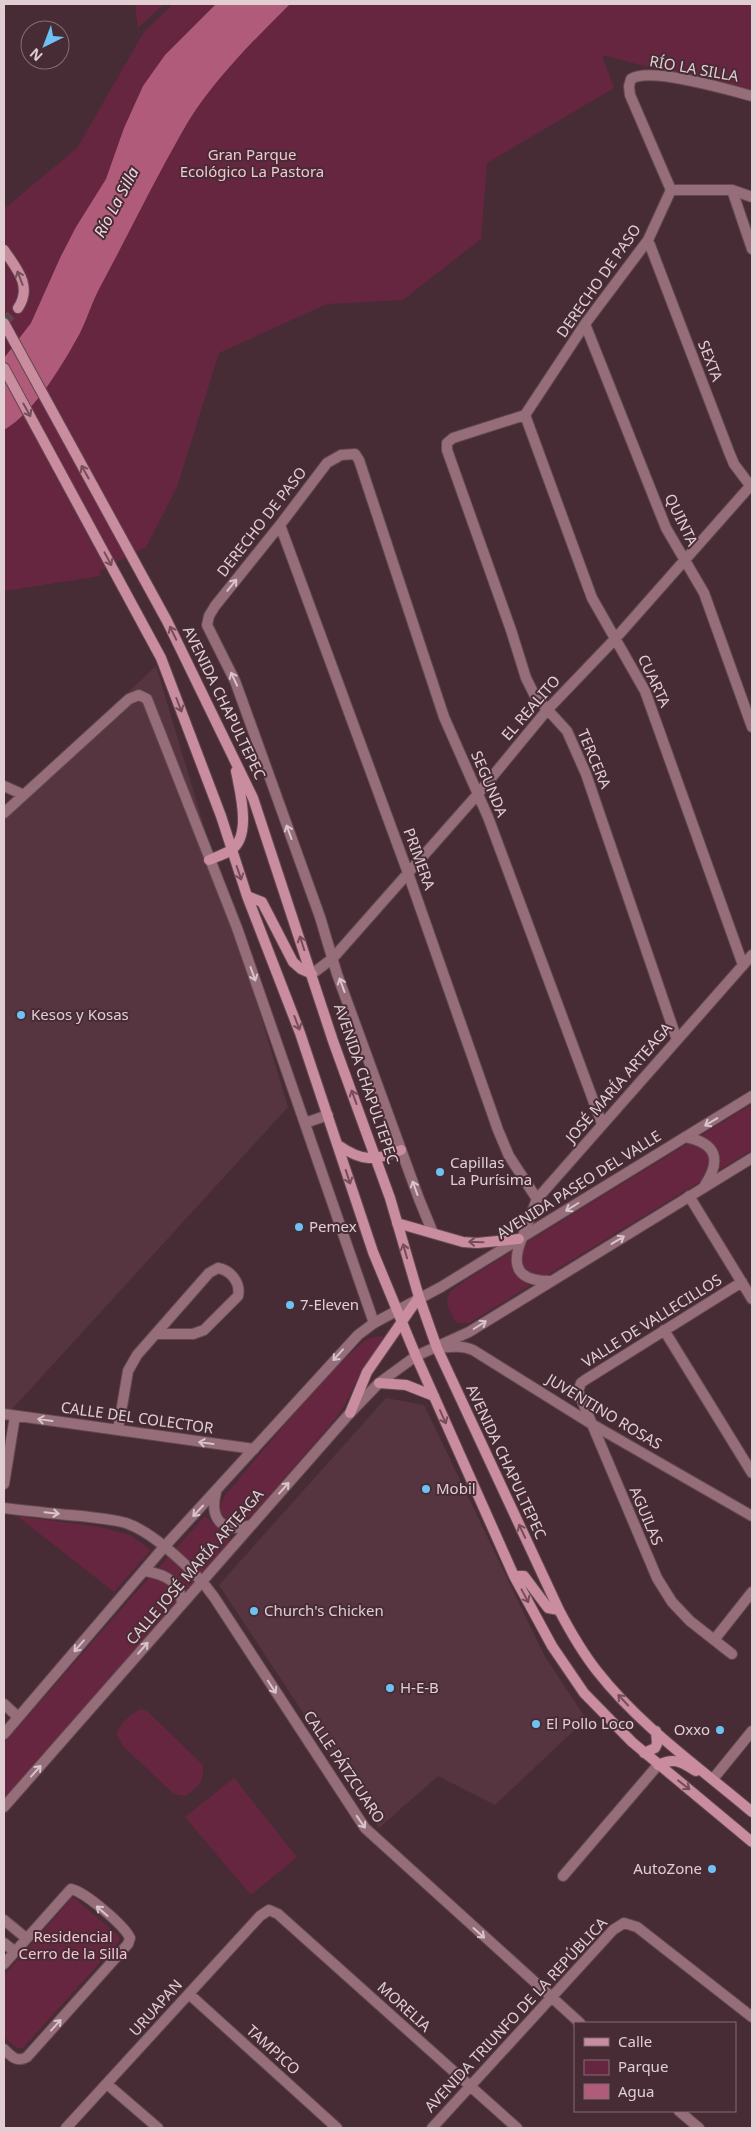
<svg xmlns="http://www.w3.org/2000/svg" width="756" height="2132" viewBox="0 0 756 2132" font-family="'Noto Sans',sans-serif">
	<style>
		.built { fill: #573540 }
		.green { fill: #66263f }
		.water { fill: #af5b79 }
		.lines { fill: none; stroke-linecap: round; stroke-linejoin: round }
		.secondary-tunnel { stroke: #5e444d; stroke-width: 10; stroke-dasharray: 10 5; stroke-linecap: butt }
		.minor-casing { stroke: #634951; stroke-width: 12 }
		.tertiary-casing { stroke: #634951; stroke-width: 12 }
		.secondary-casing { stroke: #634951; stroke-width: 12 }
		.minor { stroke: #956e7a; stroke-width: 10 }
		.tertiary { stroke: #956e7a; stroke-width: 10 }
		.secondary { stroke: #ca8da0; stroke-width: 10 }
		.oneway { stroke: #754e5a }
		.oneway2 { stroke: #d8c4ca }
		.poi-dot { fill: #6ec2f3; stroke: #472c35; stroke-width: 2 }
		.labels { text-anchor: middle; stroke-width: 4; stroke-linejoin: round; paint-order: stroke }
		.street-label { font-size: 15px; fill: #e0ced3; stroke: #472c35 }
		.park-label { font-size: 15px; fill: #f5c4d2; stroke: #472c35 }
		.poi-label { font-size: 15px; fill: #e0ced3; stroke: #472c35; text-anchor: start }
		.water-label { font-size: 16px; font-style: italic; fill: #f0d8df; stroke: #472c35 }
	</style>
	<rect width="100%" height="100%" fill="#472c35"/>
	<!-- built -->
	<path class="built" d="M156,666L288,1107L4,1418V809Z
		M386,1398L424,1405L544,1655L586,1719L495,1805L438,1776L379,1828L219,1585Z"/>
	<!-- green -->
	<path class="green" d="M135,4H164L138,28Z
		M173,4H752V94L602,55L614,88L487,163L481,239L403,300L327,304L219,353L177,487L146,547L99,572L101,576L4,591V209L77,148L144,32Z
		M752,1104V1150L469,1323H458C453,1319 452,1315 449,1309C442,1292 457,1287 469,1278Z
		M383,1336L382,1342L366,1363L345,1404L336,1418L253,1515L241,1523L227,1520L220,1512C220,1503 223,1499 227,1493L326,1376L364,1341L371,1338Z
		M17,1516L100,1527L130,1535L151,1550L114,1592Z
		M205,1516L232,1540L196,1584L4,1801V1743L139,1589Z
		M141,1709L147,1711L203,1765C204,1783 199,1785 186,1796L174,1794L123,1746L117,1734C119,1724 132,1713 141,1709Z
		M234,1778L297,1857L251,1895L185,1817Z
		M74,1898L118,1935L120,1940L23,2048H17L4,2037V1975L71,1899Z"/>
	<!-- water -->
	<path class="water" d="M216,4H290C251,43 208,85 181,134C152,185 126,239 98,291C91,305 87,319 80,333C63,364 35,412 4,430V358L31,323L60,258L76,227L106,179L124,128L143,86L165,55Z"/>
	<g class="lines">
		<!-- secondary-tunnel -->
		<path class="secondary-tunnel" d="M4,322L18,308"/>
		<defs>
			<path id="minor" d="M671,190H732L752,197
				M732,190L752,249
				M648,240L729,452L734,464L752,488
				M585,324L666,528L704,593L752,727
				M525,415L592,598L645,691L743,965
				M280,525L408,873L498,1130L509,1156L537,1199
				M4,786L24,795
				M4,813L129,699L139,695L147,699L237,928L374,1323
				M312,974L333,958L477,795L548,709L615,639L752,484
				M677,1040L586,774L567,731L535,696L526,678L511,630L447,450V443L453,438L525,415L585,324L648,240L671,190L630,95L629,86L631,79C650,66 729,90 752,96
				M305,1123L328,1115
				M689,1196L752,1299
				M433,1233L419,1199L337,974L320,917L243,703L235,681L207,625L209,616L215,606L280,525L327,463L341,455L355,454L359,460L444,717L488,817L602,1124
				M522,1238L537,1199L752,955
				M664,1330L752,1473
				M437,1348C449,1347 461,1345 473,1350L590,1423L752,1516
				M4,1414L254,1449
				M118,1430L128,1371L137,1355L209,1273L218,1268C230,1270 241,1282 238,1296L204,1330L193,1334H156
				M4,1484L15,1416
				M4,1508C29,1511 55,1514 81,1516C96,1518 112,1519 126,1523C155,1533 197,1573 214,1597L365,1828L580,2023
				M714,1640L752,1592
				M732,1654L690,1621L672,1602L657,1578L578,1391L581,1383L585,1380L742,1282
				M4,1704L18,1717
				M713,1779L752,1731
				M563,1876L658,1765
				M4,1920L26,1938
				M4,1943L14,1951
				M4,1964L71,1889C85,1892 124,1925 130,1938L128,1944L27,2057C17,2063 11,2056 4,2049
				M189,1994L337,2128
				M107,2084L158,2128
				M679,2111L699,2128
				M66,2128L260,1916L269,1910L278,1914L517,2128
				M432,2128L613,1930L624,1923L637,1927L752,2017"/>
			<path id="tertiary" d="M685,1137C716,1143 722,1159 705,1185
				M522,1238C510,1267 518,1281 550,1281
				M216,1492C209,1520 223,1534 251,1525
				M145,1571C165,1574 181,1582 182,1604
				M4,1734L164,1547L358,1335L374,1323L441,1287L752,1096
				M4,1807L350,1413L379,1383L416,1356L469,1332L752,1158"/>
			<path id="secondary" d="M4,250C16,268 33,286 18,308
				M4,323L167,621L253,798L333,1041L390,1198L419,1297L437,1348L559,1610C570,1631 582,1652 597,1671C640,1726 699,1767 752,1812
				M4,368L161,658L221,816L247,896L300,1033L373,1252L416,1356L514,1576L552,1646L584,1693L632,1742L752,1842
				M209,860C216,857 225,854 231,850C252,836 240,792 236,771
				M247,896L262,902L293,962L301,969L312,974
				M338,1145C362,1162 375,1161 401,1150
				M397,1223L463,1242L477,1243L519,1239
				M379,1383L406,1385L434,1396
				M350,1413L367,1372L419,1297
				M514,1576H524L548,1608L559,1610
				M644,1753L655,1748L657,1744L656,1731
				M658,1765C676,1757 681,1762 696,1771"/>
		</defs>
		<!-- minor casing -->
		<use href="#minor" class="minor-casing"/>
		<!-- tertiary casing -->
		<use href="#tertiary" class="tertiary-casing"/>
		<!-- secondary casing -->
		<use href="#secondary" class="secondary-casing"/>
		<!-- minor -->
		<use href="#minor" class="minor"/>
		<!-- tertiary -->
		<use href="#tertiary" class="tertiary"/>
		<!-- secondary -->
		<use href="#secondary" class="secondary"/>
	</g>
	<!-- one-way arrows -->
	<defs><path id="oneway-shaft" d="M-6 0H5M1.5-3L5.5 0L1.5 3" fill="none" stroke-width="1.6" stroke-linecap="round" stroke-linejoin="round" transform="scale(1.25)"/></defs>
	<g class="oneway">
		<use href="#oneway-shaft" transform="translate(20 278) rotate(-111)"/>
		<use href="#oneway-shaft" transform="translate(27 410) rotate(61)"/>
		<use href="#oneway-shaft" transform="translate(85 472) rotate(-119)"/>
		<use href="#oneway-shaft" transform="translate(108 559) rotate(62)"/>
		<use href="#oneway-shaft" transform="translate(173 633) rotate(-116)"/>
		<use href="#oneway-shaft" transform="translate(179 705) rotate(69)"/>
		<use href="#oneway-shaft" transform="translate(239 873) rotate(71)"/>
		<use href="#oneway-shaft" transform="translate(302 943) rotate(-108)"/>
		<use href="#oneway-shaft" transform="translate(297 1023) rotate(69)"/>
		<use href="#oneway-shaft" transform="translate(354 1097) rotate(-110)"/>
		<use href="#oneway-shaft" transform="translate(348 1177) rotate(72)"/>
		<use href="#oneway-shaft" transform="translate(476 1242) rotate(-178)"/>
		<use href="#oneway-shaft" transform="translate(405 1251) rotate(-106)"/>
		<use href="#oneway-shaft" transform="translate(443 1417) rotate(66)"/>
		<use href="#oneway-shaft" transform="translate(522 1531) rotate(-115)"/>
		<use href="#oneway-shaft" transform="translate(525 1596) rotate(62)"/>
		<use href="#oneway-shaft" transform="translate(623 1700) rotate(-133)"/>
		<use href="#oneway-shaft" transform="translate(684 1785) rotate(38)"/>
	</g>
	<g class="oneway2">
		<use href="#oneway-shaft" transform="translate(232 585) rotate(-51)"/>
		<use href="#oneway-shaft" transform="translate(234 679) rotate(-115)"/>
		<use href="#oneway-shaft" transform="translate(289 832) rotate(-110)"/>
		<use href="#oneway-shaft" transform="translate(253 974) rotate(70)"/>
		<use href="#oneway-shaft" transform="translate(342 985) rotate(-110)"/>
		<use href="#oneway-shaft" transform="translate(711 1122) rotate(149)"/>
		<use href="#oneway-shaft" transform="translate(415 1188) rotate(-110)"/>
		<use href="#oneway-shaft" transform="translate(572 1207) rotate(148)"/>
		<use href="#oneway-shaft" transform="translate(618 1240) rotate(-31)"/>
		<use href="#oneway-shaft" transform="translate(480 1325) rotate(-32)"/>
		<use href="#oneway-shaft" transform="translate(338 1355) rotate(132)"/>
		<use href="#oneway-shaft" transform="translate(45 1420) rotate(-172)"/>
		<use href="#oneway-shaft" transform="translate(206 1443) rotate(-172)"/>
		<use href="#oneway-shaft" transform="translate(284 1488) rotate(-48)"/>
		<use href="#oneway-shaft" transform="translate(198 1511) rotate(133)"/>
		<use href="#oneway-shaft" transform="translate(52 1513) rotate(6)"/>
		<use href="#oneway-shaft" transform="translate(79 1646) rotate(131)"/>
		<use href="#oneway-shaft" transform="translate(143 1648) rotate(-49)"/>
		<use href="#oneway-shaft" transform="translate(272 1687) rotate(57)"/>
		<use href="#oneway-shaft" transform="translate(36 1771) rotate(-48)"/>
		<use href="#oneway-shaft" transform="translate(361 1822) rotate(55)"/>
		<use href="#oneway-shaft" transform="translate(102 1911) rotate(-139)"/>
		<use href="#oneway-shaft" transform="translate(479 1933) rotate(42)"/>
		<use href="#oneway-shaft" transform="translate(56 2025) rotate(-48)"/>
	</g>
	<!-- markers -->
	<g class="poi-dot">
		<circle cx="21" cy="1015" r="5"/>
		<circle cx="440" cy="1172" r="5"/>
		<circle cx="299" cy="1227" r="5"/>
		<circle cx="290" cy="1305" r="5"/>
		<circle cx="426" cy="1489" r="5"/>
		<circle cx="254" cy="1611" r="5"/>
		<circle cx="390" cy="1688" r="5"/>
		<circle cx="536" cy="1724" r="5"/>
		<circle cx="720" cy="1730" r="5"/>
		<circle cx="712" cy="1869" r="5"/>
	</g>
	<g class="labels">
		<!-- street labels -->
		<g class="street-label">
			<text transform="translate(694 69) rotate(10)" y="5">RÍO LA SILLA</text>
			<text transform="translate(599 281) rotate(-55)" y="5">DERECHO DE PASO</text>
			<text transform="translate(710 361) rotate(69)" y="5">SEXTA</text>
			<text transform="translate(681 520) rotate(64)" y="5">QUINTA</text>
			<text transform="translate(262 522) rotate(-52)" y="5">DERECHO DE PASO</text>
			<text transform="translate(654 681) rotate(65)" y="5">CUARTA</text>
			<text transform="translate(224 703) rotate(64)" y="5">AVENIDA CHAPULTEPEC</text>
			<text transform="translate(531 708) rotate(-49)" y="5">EL REALITO</text>
			<text transform="translate(594 759) rotate(67)" y="5">TERCERA</text>
			<text transform="translate(489 784) rotate(67)" y="5">SEGUNDA</text>
			<text transform="translate(419 859) rotate(70)" y="5">PRIMERA</text>
			<text transform="translate(619 1083) rotate(-49)" y="5">JOSÉ MARÍA ARTEAGA</text>
			<text transform="translate(366 1084) rotate(71)" y="5">AVENIDA CHAPULTEPEC</text>
			<text transform="translate(579 1185) rotate(-32)" y="5">AVENIDA PASEO DEL VALLE</text>
			<text transform="translate(652 1321) rotate(-32)" y="5">VALLE DE VALLECILLOS</text>
			<text transform="translate(604 1412) rotate(31)" y="5">JUVENTINO ROSAS</text>
			<text transform="translate(137 1418) rotate(8)" y="5">CALLE DEL COLECTOR</text>
			<text transform="translate(506 1462) rotate(65)" y="5">AVENIDA CHAPULTEPEC</text>
			<text transform="translate(646 1516) rotate(67)" y="5">AGUILAS</text>
			<text transform="translate(195 1567) rotate(-49)" y="5">CALLE JOSÉ MARÍA ARTEAGA</text>
			<text transform="translate(344 1767) rotate(56)" y="5">CALLE PÁTZCUARO</text>
			<text transform="translate(404 2007) rotate(42)" y="5">MORELIA</text>
			<text transform="translate(156 2008) rotate(-48)" y="5">URUAPAN</text>
			<text transform="translate(516 2015) rotate(-47)" y="5">AVENIDA TRIUNFO DE LA REPÚBLICA</text>
			<text transform="translate(273 2050) rotate(42)" y="5">TAMPICO</text>
		</g>
		<!-- park labels -->
		<g class="park-label">
			<text x="252" y="160">Gran Parque<tspan x="252" dy="17">Ecológico La Pastora</tspan></text>
			<text x="73" y="1942">Residencial<tspan x="73" dy="17">Cerro de la Silla</tspan></text>
		</g>
		<!-- poi labels -->
		<g class="poi-label">
			<text x="31" y="1020">Kesos y Kosas</text>
			<text x="450" y="1168">Capillas<tspan x="450" dy="17">La Purísima</tspan></text>
			<text x="309" y="1232">Pemex</text>
			<text x="300" y="1310">7-Eleven</text>
			<text x="436" y="1494">Mobil</text>
			<text x="264" y="1616">Church's Chicken</text>
			<text x="400" y="1693">H-E-B</text>
			<text x="546" y="1729">El Pollo Loco</text>
			<text x="710" y="1735" text-anchor="end">Oxxo</text>
			<text x="702" y="1874" text-anchor="end">AutoZone</text>
		</g>
		<!-- water labels -->
		<g class="water-label">
			<text transform="translate(116 202) rotate(-62)" y="6">Río La Silla</text>
		</g>
	</g>
	<!-- border -->
	<rect width="756" height="2132" fill="none" stroke="#e0ced3" stroke-width="10"/>
	<!-- legend -->
	<rect x="574" y="2022" width="162" height="90" fill="#472c35" stroke="#846d74"/>
	<rect x="584" y="2038" width="25" height="8" fill="#ca8da0" stroke="#846d74"/>
	<text x="618" y="2047" font-size="15" fill="#e0ced3">Calle</text>
	<rect x="584" y="2060" width="25" height="15" fill="#66263f" stroke="#846d74"/>
	<text x="618" y="2072" font-size="15" fill="#e0ced3">Parque</text>
	<rect x="584" y="2084" width="25" height="15" fill="#af5b79" stroke="#846d74"/>
	<text x="618" y="2097" font-size="15" fill="#e0ced3">Agua</text>
	<!-- north arrow -->
	<g transform="translate(45 45) rotate(222)"><circle r="24" fill="#472c35" stroke="#846d74"/>
	<path d="M0-4L9 19L0 12L-9 19Z" fill="#6ec2f3"/>
	<text y="-8" font-size="14" font-weight="bold" text-anchor="middle" fill="#e0ced3">N</text>
	</g>
</svg>
